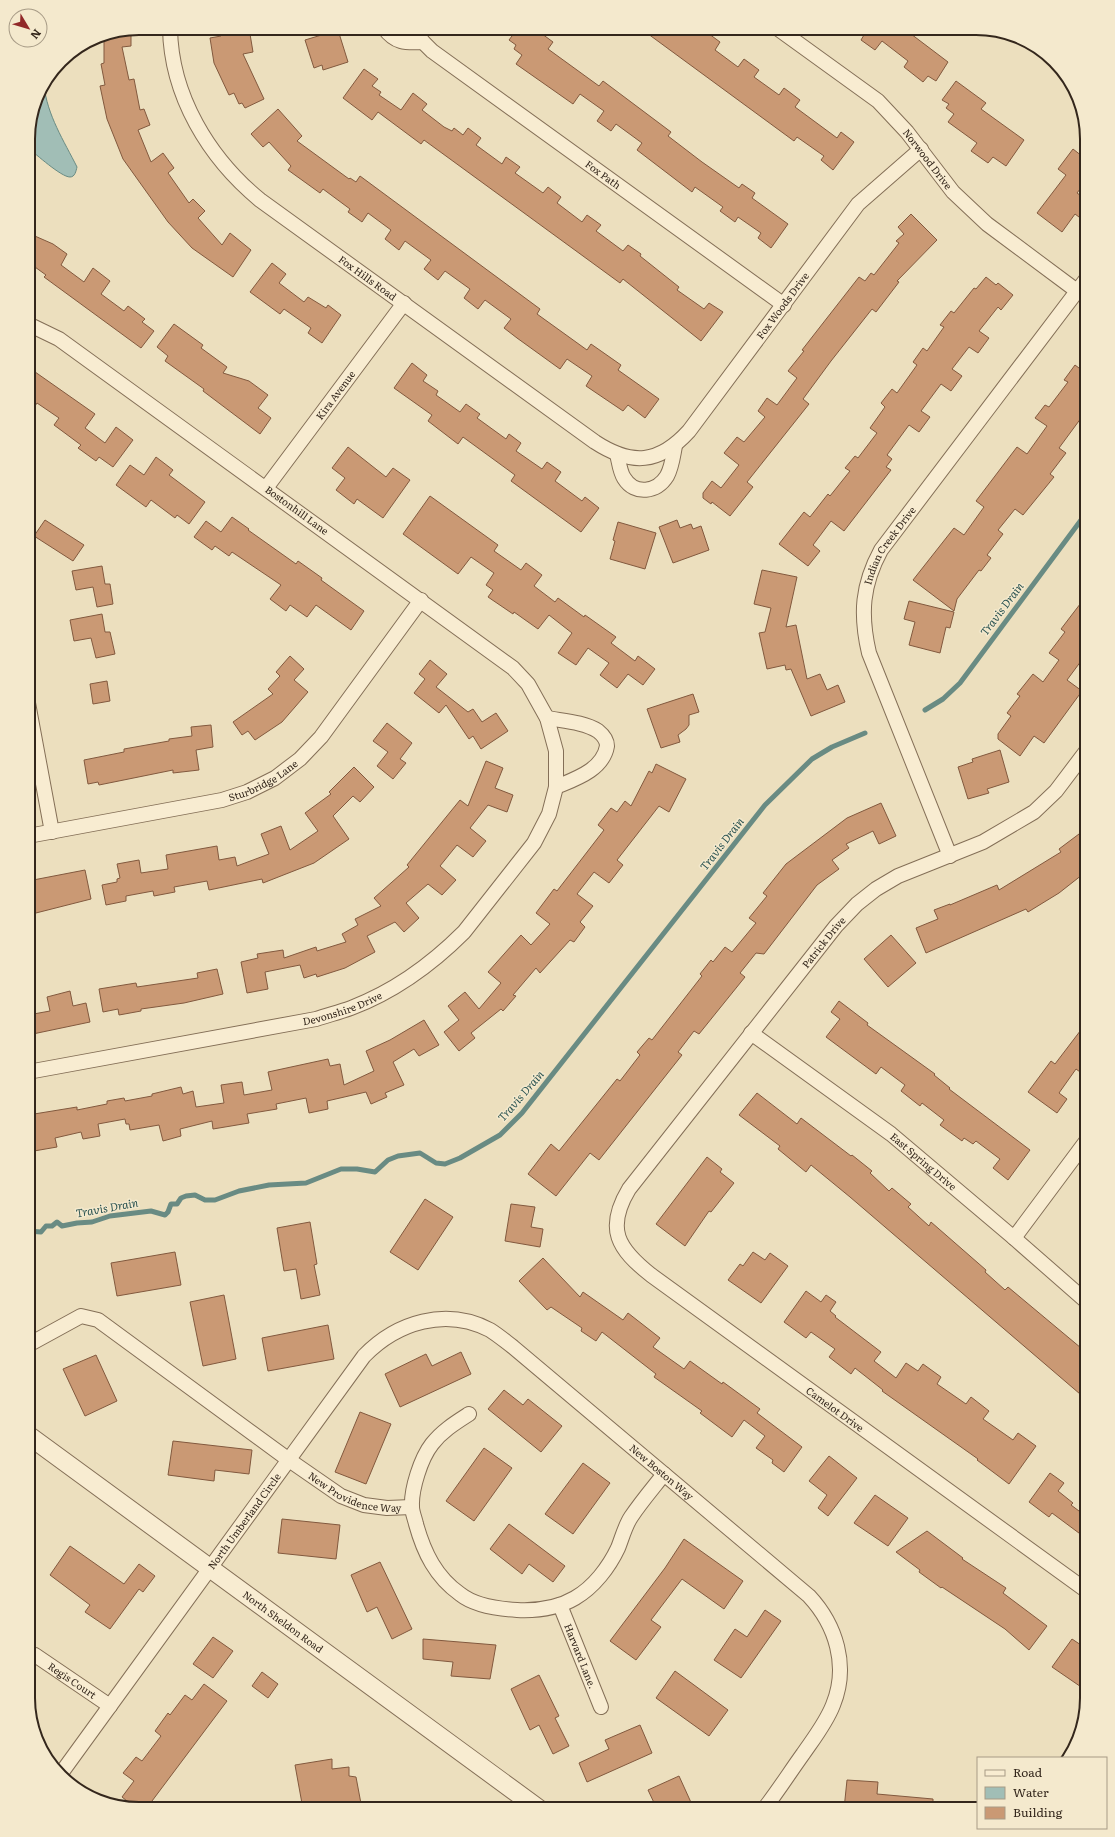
<svg xmlns="http://www.w3.org/2000/svg" width="1115" height="1837" viewBox="0 0 1115 1837" font-family="Literata,serif">
	<style>
		.water { fill: #a1beb6; stroke: #698b83 }
		.lines { fill: none; stroke-linecap: round; stroke-linejoin: round }
		.stream { stroke: #698b83; stroke-width: 5 }
		.building { fill: #ca9974; stroke: #82593e }
		.minor-casing { stroke: #846f57; stroke-width: 16 }
		.tertiary-casing { stroke: #846f57; stroke-width: 20 }
		.minor { stroke: #f8ecd1; stroke-width: 14 }
		.tertiary { stroke: #f8ecd1; stroke-width: 18 }
		.labels { text-anchor: middle; stroke-width: 3; stroke-linejoin: round; paint-order: stroke }
		.street-label { font-size: 10px; fill: #34271c; stroke: #f4e9cd }
		.water-label { font-size: 11px; font-style: italic; fill: #2b5351; stroke: #f4e9cd }
		.rim { fill: none; stroke: #34271c; stroke-width: 2 }
	</style>
	<rect width="100%" height="100%" fill="#ecdfbe"/>
	<!-- water -->
	<path class="water" d="M44,85C47,115 64,141 77,167C76,171 75,177 70,177C61,177 36,154 28,148C28,126 32,103 44,85Z"/>
	<g class="lines">
		<!-- stream -->
		<path class="stream" d="M925,710L943,699L960,683L1087,512
			M28,1231L41,1232L46,1226H52L57,1222L62,1226L77,1223L92,1222L110,1216L151,1211L165,1215L168,1212L171,1204H177L181,1198L186,1196L195,1195L205,1200H215L239,1191L269,1185L306,1183L341,1169H357L375,1172L388,1160L398,1156L420,1153L436,1163L445,1164L460,1158L500,1135L522,1113L765,805L812,759L832,747L865,733"/>
	</g>
	<!-- building -->
	<path class="building" d="M220,28H249L253,52L243,54L264,99L245,108L242,103L239,104L234,93L229,95L214,63L210,38L221,36Z
		M518,28H534L553,42L548,49L599,86L603,81L671,132L668,136L702,162L739,188L742,184L755,193L752,198L788,224L771,248L758,238L761,233L738,217L735,222L720,211L723,207L695,187L692,192L637,150L642,143L616,124L611,131L597,121L604,111L580,94L573,104L516,64L522,55L514,49L516,45L509,40Z
		M640,28H701L720,42L715,50L738,67L744,59L759,70L754,77L779,95L784,88L800,100L795,107L837,138L841,132L854,142L833,170L821,160L824,156L797,137L794,141Z
		M864,28H915L911,34L948,62L936,81L928,76L923,82L904,67L908,61L882,41L875,50L861,40L867,30Z
		M131,30V46L122,47L129,80L134,79L140,110L144,109L150,125L138,130L151,162L163,153L174,168L168,173L189,203L193,199L205,211L198,218L222,245L230,233L251,250L233,277L192,248L168,222L123,159L107,119L100,86L105,85L101,64L104,63V35Z
		M338,30L348,62L323,70L322,65L314,68L305,40Z
		M364,69L378,79L372,86L381,92L379,95L401,110L413,93L427,104L422,110L444,127L452,131L454,128L463,135L468,128L481,138L476,145L502,164L506,157L520,167L515,173L543,193L548,187L561,197L557,203L582,222L587,215L601,225L596,231L623,251L628,245L641,254L640,256L679,287L677,290L704,309L709,303L723,312L701,341L623,279L620,283L424,140L421,144L378,112L372,120L343,98Z
		M956,81L986,103L981,109L1024,140L1006,166L993,157L988,163L971,151L977,143L948,122L954,114L946,108L949,104L942,100Z
		M278,109L302,136L297,141L349,179L350,178L356,182L360,176L540,309L537,314L587,350L591,344L621,365L618,370L659,399L645,418L628,405L623,411L586,386L592,376L567,359L560,369L517,338L504,328L511,319L485,300L478,309L464,298L470,289L445,271L438,280L424,269L431,260L405,241L399,250L385,239L391,230L368,213L362,222L348,212L350,209L323,189L320,193L288,170L291,166L269,142L263,147L251,134Z
		M1073,149L1087,160V180L1077,193L1087,200V206L1079,217L1075,214L1062,232L1037,213L1066,175L1058,169Z
		M911,214L937,240L897,281L899,282L876,312L872,309L831,361L803,399L809,404L747,482L753,487L730,516L712,502L711,504L703,498V493L712,481L721,488L739,465L724,453L737,437L744,442L765,417L758,411L767,398L777,405L797,378L788,371L804,351L802,350L859,277L865,281L871,273L874,275L899,243L896,241L904,234L898,227Z
		M28,233L53,244L67,254L61,265L84,282L93,268L110,281L101,294L124,311L128,306L145,319L142,322L154,331L141,348L44,277L46,275L28,262Z
		M272,263L286,274L279,283L304,302L308,297L326,308L328,305L341,315L322,343L308,333L311,328L284,309L280,314L250,292Z
		M986,277L996,285L998,283L1013,295L1001,310L998,307L979,331L989,338L978,353L969,347L952,369L962,376L951,391L941,384L921,411L930,417L919,432L909,425L887,455L892,459L886,467L891,470L844,531L831,521L813,545L820,551L808,566L779,544L804,512L810,517L828,494L830,496L850,471L845,468L855,456L858,458L877,433L870,428L885,407L881,403L892,389L897,393L917,365L913,362L923,348L927,351L944,327L940,325L951,311L954,313L974,288L976,289Z
		M174,324L203,345L201,348L227,367L223,373L249,381L268,395L258,408L271,418L260,434L203,391L204,389L165,361L168,356L157,347Z
		M412,363L427,375L423,381L438,391L436,395L460,412L466,404L480,414L477,418L506,439L509,434L521,443L516,451L542,469L547,462L561,472L555,481L582,501L585,497L599,508L581,532L511,481L515,475L463,437L458,444L428,421L432,415L394,388Z
		M1075,365L1087,374V410L1059,448L1066,453L1050,474L1054,477L1023,515L1015,509L998,530L1003,534L987,555L991,558L981,571L979,570L957,599L954,611L913,580L954,528L964,535L984,507L976,501L1017,447L1027,454L1047,426L1035,418L1045,405L1049,407L1068,382L1064,380Z
		M28,367L95,414L85,428L105,443L116,427L133,440L113,467L99,457L96,461L78,448L81,445L54,425L59,418L37,403L28,416Z
		M348,447L386,477L393,468L410,480L383,518L357,499L354,504L336,490L345,478L332,468Z
		M156,457L173,470L169,475L205,502L189,524L177,515L175,518L151,500L146,507L116,485L130,465L144,475Z
		M430,496L498,545L494,551L521,570L526,563L542,575L534,586L555,602L558,598L584,617L585,615L616,637L611,643L635,661L638,656L655,669L643,685L628,674L617,688L600,675L609,663L588,648L576,665L558,653L572,633L549,615L538,629L514,612L513,614L488,597L493,590L486,585L494,573L471,557L458,574L403,534Z
		M232,517L249,529L248,530L296,564L298,561L322,578L321,580L364,611L351,630L316,605L307,617L290,605L286,611L270,599L281,585L232,552L229,556L215,546L212,550L194,537L206,521L221,532Z
		M45,520L84,545L73,561L34,536Z
		M677,520L680,528L691,524L693,529L701,526L709,550L673,563L659,527Z
		M618,522L656,533L645,569L610,559L615,541L613,540Z
		M102,566L105,584H110L113,604L97,607L93,587L76,590L72,571Z
		M762,570L797,577L786,627L796,625L807,679L820,674L827,690L838,685L845,702L811,716L791,669L786,670L785,665L767,669L759,633L765,632L771,608L754,604Z
		M1087,595V653L1067,680L1082,691L1044,743L1034,736L1020,756L998,739V734L1011,716L1007,713L1020,696L1017,694L1033,674L1043,682L1059,660L1049,653L1065,632L1061,629Z
		M909,601L954,612L950,628L946,627L940,653L909,645L915,622L904,619Z
		M102,614L105,632H110L115,654L96,658L91,638L74,641L70,620Z
		M290,656L304,669L294,680L308,692L282,722L255,740L248,731L242,735L233,722L273,694L268,689L280,676L276,672Z
		M430,660L447,674L436,687L468,712L473,709L482,722L496,713L508,731L481,749L473,736L469,739L446,705L439,713L414,693L425,679L419,674Z
		M107,681L110,701L93,704L90,684Z
		M693,694L699,712L689,715V725L686,729L678,735L680,742L661,748L647,709Z
		M387,723L412,743L400,759L406,763L393,779L377,766L388,752L373,741Z
		M211,725L213,747L196,750L199,770L173,773V770L99,785L98,782L88,784L84,760L124,752V749L169,741V739L192,736L191,727Z
		M1000,750L1009,782L987,789L989,793L968,799L958,767L973,762L972,759Z
		M486,761L503,768L495,788L513,795L507,812L488,805L470,828L486,841L473,857L457,845L440,866L456,880L442,895L428,884L406,903L419,918L404,932L395,922L367,936L375,952L345,968L317,977L316,974L304,978L300,965L265,972L268,989L247,993L241,962L258,958L257,954L283,950L284,958L316,947L317,951L346,942L342,934L358,925L355,919L381,906L374,898L409,867L407,865L460,800L468,806Z
		M656,764L686,779L669,812L659,806L617,860L623,865L609,883L594,872L577,894L593,906L580,922L585,927L574,942L570,940L540,973L536,968L513,995L516,996L503,1011L501,1009L471,1033L475,1038L459,1051L444,1032L459,1020L448,1006L465,992L479,1009L501,983L488,972L521,935L531,945L550,924L536,913L554,889L557,891L604,830L598,825L611,808L617,812L625,801L631,806L649,771L652,773Z
		M354,767L374,787L360,802L353,796L333,816L349,839L314,863L263,883L262,879L209,890L207,881L174,887L175,892L154,896L153,891L126,896V901L106,905L102,885L117,882V879L120,878L117,864L139,860L141,873L168,869L166,855L217,846L219,860L235,857L237,866L269,854L261,834L281,826L290,850L318,831L305,813L331,794L329,792Z
		M881,803L896,836L879,844L873,831L846,844L849,848L832,860L839,869L817,885L764,954L756,953L740,973L745,977L699,1034L694,1031L678,1052L682,1055L599,1160L590,1153L556,1196L528,1174L551,1144L559,1151L617,1079L620,1081L640,1055L637,1052L649,1038L652,1040L702,976L700,974L711,960L713,962L725,947L732,952L756,923L749,918L767,896L763,893L786,864L847,818Z
		M1079,834L1087,845V871L1059,893L1028,912L1026,909L926,953L916,928L938,919L934,910L950,904V905L997,885L999,890L1061,852L1059,849Z
		M85,870L91,899L28,915V881Z
		M891,935L916,963L888,987L864,959Z
		M217,969L223,994L184,1003L141,1009V1011L119,1015L118,1009L103,1012L99,989L136,983L137,987L198,978L197,973Z
		M70,991L73,1006L86,1003L90,1022L28,1035V1015L50,1011L47,997Z
		M839,1001L868,1023L867,1025L935,1074L934,1075L950,1088L949,1089L1030,1150L1008,1180L993,1168L1000,1159L976,1141L973,1144L964,1138L962,1141L940,1125L944,1120L922,1103L920,1106L901,1091L905,1085L881,1067L876,1074L826,1037L840,1019L831,1012Z
		M424,1020L439,1045L419,1056L414,1049L393,1062L404,1085L385,1093L387,1097L371,1104L366,1092L327,1101L328,1109L309,1113L306,1098L276,1104L277,1109L247,1114L249,1123L213,1129L212,1121L180,1129L181,1136L163,1141L159,1125L130,1130L129,1124H126L125,1119L98,1124L100,1136L83,1139L81,1132L55,1138L57,1147L34,1151L32,1139L28,1140V1115L77,1107V1110L107,1104V1101L124,1098L125,1101L152,1096V1094L181,1087L183,1094L193,1091L196,1107L224,1103L221,1085L242,1082L244,1095L272,1090L268,1072L328,1059L330,1066L340,1064L344,1085L374,1071L366,1051L390,1040Z
		M1087,1022V1077L1076,1069L1059,1093L1067,1099L1057,1113L1028,1092L1051,1061L1055,1064Z
		M757,1093L797,1124L801,1118L851,1156L852,1155L872,1171L870,1173L889,1191L892,1188L911,1204L908,1207L929,1226L931,1222L986,1270L985,1272L1005,1290L1008,1287L1087,1353V1386L1080,1394L850,1197L811,1165L806,1172L778,1149L780,1146L739,1115Z
		M707,1157L722,1169L720,1172L734,1183L711,1212L709,1211L685,1246L656,1224Z
		M425,1199L453,1217L418,1270L390,1252Z
		M511,1204L535,1207L531,1227L543,1229L540,1247L505,1241Z
		M310,1222L317,1264L314,1265L320,1295L301,1299L296,1269L284,1271L277,1228Z
		M175,1252L181,1285L117,1296L111,1263Z
		M753,1252L765,1260L770,1253L788,1266L761,1303L728,1280L740,1264L743,1266Z
		M543,1258L580,1297L583,1292L623,1320L628,1313L660,1338L653,1347L684,1369L690,1361L722,1384L723,1382L760,1409L757,1413L802,1447L784,1472L772,1463L773,1460L756,1448L765,1436L744,1420L732,1437L700,1413L702,1411L654,1377L656,1374L602,1332L596,1341L581,1331L582,1328L551,1307L547,1310L519,1281Z
		M806,1291L821,1302L826,1295L836,1302L830,1311L836,1316L835,1317L881,1352L874,1361L896,1378L906,1363L918,1371L923,1364L941,1377L937,1384L966,1404L971,1397L989,1411L983,1419L1013,1440L1018,1433L1036,1446L1009,1484L977,1460L978,1459L882,1391L883,1390L855,1368L851,1374L829,1357L835,1349L811,1332L806,1338L784,1322Z
		M224,1295L236,1359L203,1366L190,1302Z
		M328,1325L334,1359L268,1371L262,1338Z
		M461,1352L471,1374L400,1407L385,1374L426,1354L432,1366Z
		M96,1355L117,1401L85,1416L63,1369Z
		M504,1390L523,1405L528,1399L562,1426L541,1452L488,1409Z
		M360,1412L391,1424L366,1484L335,1472Z
		M173,1441L252,1450L249,1474L215,1470L214,1481L168,1475Z
		M484,1448L512,1468L474,1521L446,1501Z
		M829,1456L857,1478L828,1516L818,1508L827,1495L809,1481Z
		M583,1463L610,1483L573,1534L545,1514Z
		M1050,1473L1064,1483L1058,1491L1073,1503L1071,1505L1087,1517V1539L1052,1513L1049,1517L1029,1502Z
		M875,1495L908,1518L888,1546L854,1523Z
		M282,1519L340,1525L336,1559L278,1553Z
		M509,1524L565,1566L553,1582L529,1564L522,1574L490,1549Z
		M927,1531L963,1558L962,1559L1006,1588L1003,1593L1047,1626L1029,1650L1005,1629L942,1587L941,1588L919,1572L920,1570L896,1552Z
		M684,1539L743,1581L724,1609L682,1579L651,1620L661,1627L636,1660L610,1641L665,1568Z
		M70,1546L124,1584L139,1564L155,1576L143,1592L139,1589L110,1629L85,1612L90,1605L50,1575Z
		M380,1562L412,1629L392,1639L377,1607L367,1612L351,1575Z
		M765,1610L781,1621L741,1678L714,1660L735,1629L747,1637Z
		M213,1637L233,1651L213,1678L193,1664Z
		M423,1639L496,1645L490,1679L451,1676L453,1662L423,1659Z
		M1072,1639L1087,1649V1691L1052,1667Z
		M675,1671L728,1710L709,1736L656,1698Z
		M262,1672L278,1684L268,1698L252,1686Z
		M539,1675L559,1716L555,1718L569,1746L553,1754L539,1725L530,1730L511,1689Z
		M204,1684L227,1701L146,1809H137L122,1797L134,1781L123,1773L136,1757L142,1761L161,1736L155,1731L168,1713L170,1715L185,1695L192,1700Z
		M640,1725L652,1753L587,1782L579,1763L609,1749L605,1740Z
		M332,1759V1769L349,1767V1776L356,1777L362,1809H303L295,1765Z
		M679,1776L694,1809H657L648,1790Z
		M847,1780L878,1782L877,1794L933,1799V1809H844Z"/>
	<g class="lines">
		<defs>
			<g id="minor">
				<path id="s1" d="M170,28C171,96 209,158 260,200L595,442C632,466 659,464 689,431L858,204L921,149"/>
				<path d="M384,28C395,43 405,43 423,42"/>
				<path id="s2" d="M413,28L423,42L432,51L784,305"/>
				<path id="s3" d="M777,28L878,101L907,132L953,192L987,224L1077,291"/>
				<path d="M617,454C619,462 620,472 624,478C635,496 657,492 667,476C672,467 673,456 675,446"/>
				<path id="s4" d="M266,488L404,303"/>
				<path d="M28,703L52,832"/>
				<path d="M547,718C563,721 584,722 598,731C603,735 607,740 607,746C603,770 575,779 556,787"/>
				<path id="s5" d="M28,836L222,800L247,792L275,778L300,759L321,737L421,600"/>
				<path id="s6" d="M950,856L869,653C860,614 862,585 881,550L1087,278"/>
				<path id="s7" d="M751,1033L891,1134L1014,1238L1087,1302"/>
				<path id="s8" d="M28,1072L316,1019C328,1015 340,1012 351,1008C393,992 432,964 464,932L534,843L549,814L556,787V751L547,718L528,684L513,668L59,339L28,324"/>
				<path d="M1014,1238L1087,1140"/>
				<path id="s9" d="M28,1345L81,1316L98,1320L289,1460L341,1496L364,1505L387,1508L412,1507"/>
				<path d="M469,1414C455,1423 442,1431 432,1444C421,1458 411,1489 412,1507C412,1512 415,1519 416,1524C424,1553 436,1577 460,1594C475,1606 499,1609 517,1610C538,1611 558,1608 575,1598C594,1587 609,1567 618,1548C622,1538 625,1526 631,1517C641,1502 653,1488 664,1474"/>
				<path id="s10" d="M1087,1591L651,1275C618,1249 605,1229 629,1189L836,926L857,904L876,889L898,876L983,842L1034,812L1056,791L1087,750"/>
				<path id="s11" d="M560,1605L601,1707"/>
				<path id="s12" d="M35,1655L110,1706"/>
				<path id="s13" d="M62,1772L364,1356C397,1322 446,1307 490,1330C498,1335 505,1341 513,1347L809,1596C836,1625 849,1666 833,1705C826,1723 814,1738 803,1754C790,1772 778,1791 764,1809"/>
			</g>
			<g id="tertiary">
				<path id="s14" d="M28,1435L539,1809"/>
			</g>
		</defs>
		<!-- minor casing -->
		<use href="#minor" class="minor-casing"/>
		<!-- tertiary casing -->
		<use href="#tertiary" class="tertiary-casing"/>
		<!-- minor -->
		<use href="#minor" class="minor"/>
		<!-- tertiary -->
		<use href="#tertiary" class="tertiary"/>
	</g>
	<g class="labels">
		<!-- street labels -->
		<g class="street-label">
			<text dy="4" stroke="none"><textPath href="#s3" startOffset="201">Norwood Drive</textPath></text>
			<text dy="4" stroke="none"><textPath href="#s2" startOffset="241">Fox Path</textPath></text>
			<text dy="4" stroke="none"><textPath href="#s1" startOffset="333">Fox Hills Road</textPath></text>
			<text dy="4" stroke="none"><textPath href="#s1" startOffset="876">Fox Woods Drive</textPath></text>
			<text dy="4" stroke="none"><textPath href="#s4" startOffset="116">Kira Avenue</textPath></text>
			<text transform="translate(297 510) rotate(36)" y="4">Bostonhill Lane</text>
			<text dy="4" stroke="none"><textPath href="#s6" startOffset="333">Indian Creek Drive</textPath></text>
			<text dy="4" stroke="none"><textPath href="#s5" startOffset="243">Sturbridge Lane</textPath></text>
			<text dy="4" stroke="none"><textPath href="#s10" startOffset="954">Patrick Drive</textPath></text>
			<text dy="4" stroke="none"><textPath href="#s8" startOffset="321">Devonshire Drive</textPath></text>
			<text dy="4" stroke="none"><textPath href="#s7" startOffset="215">East Spring Drive</textPath></text>
			<text transform="translate(835 1409) rotate(36)" y="4">Camelot Drive</text>
			<text dy="4" stroke="none"><textPath href="#s13" startOffset="875">New Boston Way</textPath></text>
			<text dy="4" stroke="none"><textPath href="#s9" startOffset="390">New Providence Way</textPath></text>
			<text dy="4" stroke="none"><textPath href="#s13" startOffset="310">North Umberland Circle</textPath></text>
			<text dy="4" stroke="none"><textPath href="#s14" startOffset="316">North Sheldon Road</textPath></text>
			<text dy="4" stroke="none"><textPath href="#s11" startOffset="55">Harvard Lane.</textPath></text>
			<text dy="4" stroke="none"><textPath href="#s12" startOffset="45">Regis Court</textPath></text>
		</g>
		<!-- water labels -->
		<g class="water-label">
			<text transform="translate(1002 609) rotate(-53)" y="4">Travis Drain</text>
			<text transform="translate(722 844) rotate(-52)" y="4">Travis Drain</text>
			<text transform="translate(521 1096) rotate(-49)" y="4">Travis Drain</text>
			<text transform="translate(107 1208) rotate(-10)" y="4">Travis Drain</text>
		</g>
	</g>
	<!-- crop -->
	<path d="M0 0H1115V1837H0ZM139 35H976A104 104 0 0 1 1080 139V1698A104 104 0 0 1 976 1802H139A104 104 0 0 1 35 1698V139A104 104 0 0 1 139 35Z" fill="#f4e9cd" fill-rule="evenodd"/>
	<path class="rim" d="M139 35H976A104 104 0 0 1 1080 139V1698A104 104 0 0 1 976 1802H139A104 104 0 0 1 35 1698V139A104 104 0 0 1 139 35Z"/>
	<!-- legend -->
	<rect x="977" y="1757" width="130" height="72" fill="#f4e9cd" stroke="#a79b86"/>
	<rect x="985" y="1770" width="20" height="6" fill="#f8ecd1" stroke="#a79b86"/>
	<text x="1013" y="1777" font-size="12" fill="#34271c">Road</text>
	<rect x="985" y="1787" width="20" height="12" fill="#a1beb6" stroke="#a79b86"/>
	<text x="1013" y="1797" font-size="12" fill="#34271c">Water</text>
	<rect x="985" y="1807" width="20" height="12" fill="#ca9974" stroke="#a79b86"/>
	<text x="1013" y="1817" font-size="12" fill="#34271c">Building</text>
	<!-- north arrow -->
	<g transform="translate(28 28) rotate(128)"><circle r="19" fill="#f4e9cd" stroke="#a79b86"/>
	<path d="M0-3L7 15L0 10L-7 15Z" fill="#912929"/>
	<text y="-6" font-size="11" font-weight="bold" text-anchor="middle" fill="#34271c">N</text>
	</g>
</svg>
